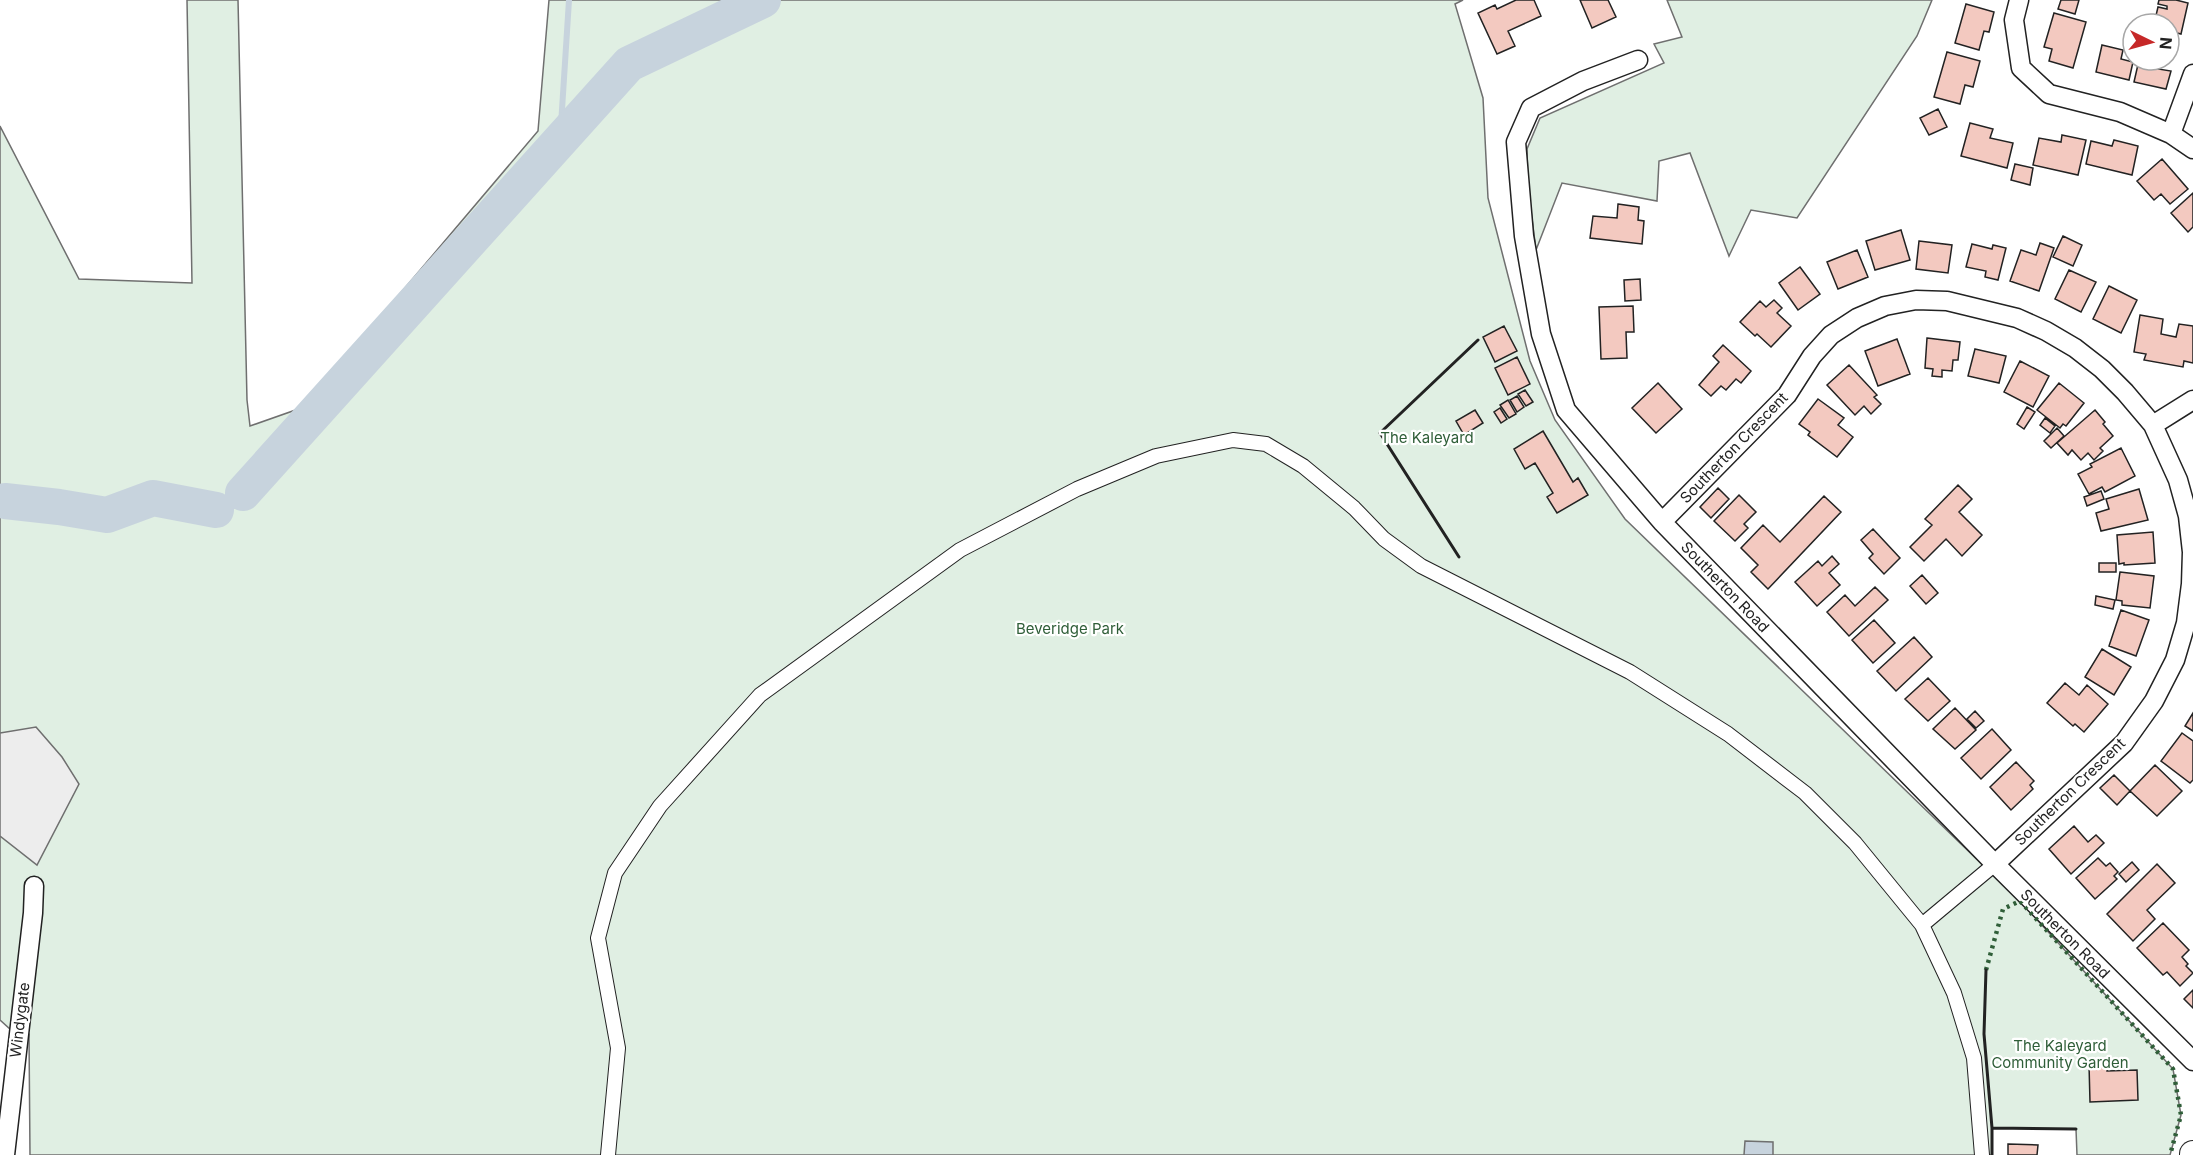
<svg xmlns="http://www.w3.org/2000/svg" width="2193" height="1155" viewBox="0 0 2193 1155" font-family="Inter,sans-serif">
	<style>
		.green { fill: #e0efe3; stroke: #6f6f6f; stroke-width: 1.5 }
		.parking { fill: #ededed; stroke: #6f6f6f; stroke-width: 1.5 }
		.water { fill: #c7d3dd; stroke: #6f6f6f; stroke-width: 1.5 }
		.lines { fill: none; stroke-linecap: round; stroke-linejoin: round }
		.stream { stroke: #c7d3dd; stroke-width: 6 }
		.river { stroke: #c7d3dd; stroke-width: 36 }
		.building { fill: #f3c9c0; stroke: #222; stroke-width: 1.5 }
		.pedestrian-casing { stroke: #222; stroke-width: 16 }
		.minor-casing { stroke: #222; stroke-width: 21 }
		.secondary-casing { stroke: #222; stroke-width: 28 }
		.pedestrian { stroke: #fff; stroke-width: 14 }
		.minor { stroke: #fff; stroke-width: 18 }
		.secondary { stroke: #fff; stroke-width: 26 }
		.hedge { stroke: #2f5e38; stroke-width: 4.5; stroke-dasharray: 3 4.5; stroke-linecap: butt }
		.wall { stroke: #222; stroke-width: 3 }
		.labels { text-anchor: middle; stroke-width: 4.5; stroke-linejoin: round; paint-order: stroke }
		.park-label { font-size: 15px; fill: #2f5e38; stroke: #fff }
		.street-label { font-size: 15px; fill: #222; stroke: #fff }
	</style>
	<rect width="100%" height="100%" fill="#fff"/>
	<!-- green -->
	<path class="green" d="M187,0H238L247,400L250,426L304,407L538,131L549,0H1463L1455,4L1483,98L1488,198L1530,361L1555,420L1625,519L2020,901L2173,1069L2181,1115L2170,1155H2077L2076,1129L1992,1128V1155H30L29,1034L10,1029L0,1020V126L79,279L192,283Z
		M1667,0H1932L1917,36L1797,218L1751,210L1729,256L1690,153L1659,161L1657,201L1562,183L1536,250L1528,187L1527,149L1540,118L1664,63L1654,44L1682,37Z"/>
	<!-- parking -->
	<path class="parking" d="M36,727L62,757L79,784L37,865L0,836V733Z"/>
	<!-- water -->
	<path class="water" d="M1745,1141L1773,1142V1155H1744Z"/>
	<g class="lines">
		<!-- stream -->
		<path class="stream" d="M560,141L569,0"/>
		<!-- river -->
		<path class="river" d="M243,493L629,64L763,0
			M5,501L59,507L107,515L153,498L216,510"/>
	</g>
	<!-- building -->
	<path class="building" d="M1516,0H1534L1541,16L1508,31L1515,46L1497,54L1478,13L1495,5L1497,9Z
		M1580,0H1608L1616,17L1592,28Z
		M2061,0H2079L2075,14L2058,9Z
		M2159,0H2176L2188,3L2181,34L2169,31V24H2154L2158,7L2167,9V6L2158,4Z
		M1966,4L1994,12L1989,32L1984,31L1979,50L1955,43Z
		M2054,13L2086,22L2073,68L2049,61L2052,49L2044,47Z
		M2102,45L2123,50L2121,59L2133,62L2129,80L2096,72Z
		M1947,52L1980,61L1973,87L1965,85L1960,104L1934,97Z
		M2139,60H2160L2158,69L2171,71L2166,89L2134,82Z
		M1938,109L1947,127L1929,135L1920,118Z
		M1970,123L1993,129L1990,138L2013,143L2007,168L1961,156Z
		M2062,135L2086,140L2078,175L2033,165L2039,138L2061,142Z
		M2114,140L2138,146L2132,175L2086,164L2091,141L2112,146Z
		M2162,159L2188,189L2170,204L2161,194L2154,200L2137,181Z
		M2015,164L2033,168L2030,185L2011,180Z
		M2193,193V227L2188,232L2171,213Z
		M1618,204L1639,207L1638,220L1644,221L1642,244L1590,238L1593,216L1617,218Z
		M1901,230L1910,260L1875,270L1866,241Z
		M2063,236L2082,245L2073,266L2053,257Z
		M1919,241L1952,245L1948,273L1916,269Z
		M2040,243L2054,248L2039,291L2010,281L2021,250L2036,255Z
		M1972,244L1992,249L1993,245L2006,248L1998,280L1985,277L1986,271L1966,267Z
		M1857,250L1868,277L1838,289L1827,262Z
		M1800,267L1820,294L1798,310L1779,283Z
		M2069,270L2096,282L2081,312L2055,299Z
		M1640,279L1641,300L1625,301L1624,280Z
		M2109,286L2137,300L2121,333L2093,319Z
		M1774,300L1782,308L1777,313L1791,326L1771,347L1757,334L1755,336L1740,322L1760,301L1766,307Z
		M1633,306L1634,332H1626L1627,358L1601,359L1599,307Z
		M2140,315L2163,319L2161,334L2176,337L2179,324L2193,326V363L2184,361L2183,367L2144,360L2146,354L2134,352Z
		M1504,326L1517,351L1495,362L1483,337Z
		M1927,338L1960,342L1958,360H1953L1952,371L1942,370V377L1932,376L1933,369L1925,368Z
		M1897,339L1910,374L1878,386L1865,351Z
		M1723,345L1751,371L1741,383L1736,379L1726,390L1721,386L1711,396L1699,385L1719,362L1713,356Z
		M1975,349L2006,356L1999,383L1968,376Z
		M1517,357L1530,384L1508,395L1495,368Z
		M2020,361L2049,376L2033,407L2004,392Z
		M1849,365L1877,395L1874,397L1881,404L1871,414L1864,406L1855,415L1827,385Z
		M1658,383L1682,409L1656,433L1632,408Z
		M2059,383L2084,403L2066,426L2063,424L2060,428L2037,410Z
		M1525,390L1533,402L1526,406L1518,394Z
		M1517,396L1524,407L1517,412L1510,400Z
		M1818,399L1844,418L1838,425L1853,437L1837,457L1808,435L1810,432L1799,424Z
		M1508,400L1516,414L1509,418L1500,405Z
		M2027,407L2035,412L2024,429L2017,424Z
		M1500,408L1507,419L1501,423L1494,412Z
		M1475,410L1483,423L1464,435L1456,421Z
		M2095,410L2105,422L2103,424L2113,436L2100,448L2103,451L2094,460L2088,453L2081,460L2072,450L2068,455L2057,443Z
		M2045,418L2055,426L2050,433L2040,425Z
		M2057,428L2064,436L2051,448L2044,441Z
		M1543,431L1573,482L1578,478L1588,495L1557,513L1547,497L1553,493L1535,463L1525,469L1514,449Z
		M2121,448L2135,476L2105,492L2102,487L2089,494L2078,474L2092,467L2090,464Z
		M1958,485L1972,499L1959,512L1982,535L1962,556L1946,539L1924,561L1910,547L1932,525L1925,519Z
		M1718,488L1729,499L1711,518L1700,507Z
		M2139,489L2148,520L2101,531L2096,513L2109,509L2106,499Z
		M2101,491L2104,499L2087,506L2084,497Z
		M1739,495L1756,512L1744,524L1748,528L1735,541L1714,521Z
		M1824,496L1841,512L1768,589L1751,572L1758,565L1741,548L1763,525L1780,542Z
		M1873,529L1900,558L1884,574L1869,558L1873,554L1861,540Z
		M2153,532L2155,563L2124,565V563L2119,564L2117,535Z
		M1832,556L1839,564L1829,573L1840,585L1817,606L1795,582L1818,561L1822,566Z
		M2099,563H2116V572H2099Z
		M2120,572L2154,576L2150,608L2122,605V601L2116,600Z
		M1922,575L1938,593L1926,604L1910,586Z
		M1875,587L1888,600L1849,636L1827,612L1845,595L1855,606Z
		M2096,596L2115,600L2113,609L2095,605Z
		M2121,610L2149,620L2136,656L2109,646Z
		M1874,620L1895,643L1873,663L1852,640Z
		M1914,637L1932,657L1896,691L1877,671Z
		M2102,649L2131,667L2114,695L2085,677Z
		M1928,678L1950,701L1928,721L1905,699Z
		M2065,683L2079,695L2087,685L2108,704L2084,732L2075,724L2073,726L2047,703Z
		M1955,708L1976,730L1955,749L1933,729Z
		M1975,711L1984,721L1976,728L1967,719Z
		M2193,713V731L2185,726Z
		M1992,729L2011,750L1981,779L1961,758Z
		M2182,733L2193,741V780L2190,783L2161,761Z
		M2016,762L2034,781L2030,785L2033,789L2011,810L1990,787Z
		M2155,765L2182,791L2157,816L2130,791Z
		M2114,775L2130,791L2117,805L2100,788Z
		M2074,826L2088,842L2096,835L2104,843L2071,874L2049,849Z
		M2098,858L2106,866L2110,863L2118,872L2114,876L2117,879L2095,899L2076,878Z
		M2132,862L2139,870L2126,882L2119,874Z
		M2157,864L2175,883L2147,910L2155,919L2133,941L2107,914Z
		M2163,923L2189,950L2182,957L2188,964L2186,966L2193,973L2180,986L2167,972L2163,975L2137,948Z
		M2193,990V1008L2184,999Z
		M2089,1064H2107V1071L2137,1070L2138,1100L2090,1102Z
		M2008,1144L2038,1145L2037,1155H2008Z"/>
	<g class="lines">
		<defs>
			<path id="pedestrian" d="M1922,925L1995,864
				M608,1155L618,1048L598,938L615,873L660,806L760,695L960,550L1077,489L1156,456L1233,440L1266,444L1303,466L1354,508L1384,539L1421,566L1630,672L1728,734L1805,793L1855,843L1922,925L1954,993L1974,1058L1982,1155"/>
			<path id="minor" d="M2019,0L2014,20L2021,68L2049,94L2120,112L2171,134L2193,149
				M1638,60L1583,81L1531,108L1516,142L1524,236L1541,334L1566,410L1662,522L1995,864L2193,1061
				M2171,134L2193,74
				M2153,425L2193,400
				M1662,522L1787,395L1812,356L1831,335L1857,318L1885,306L1916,300L1947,301L2017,318L2046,331L2075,348L2102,369L2125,392L2153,425L2178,480L2188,516L2192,552L2191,584L2186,623L2175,660L2154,701L2124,743L1995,864
				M5,1155L33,913L34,886"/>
			<path id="secondary" d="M2193,1155V1154"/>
		</defs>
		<!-- pedestrian casing -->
		<use href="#pedestrian" class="pedestrian-casing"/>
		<!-- minor casing -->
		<use href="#minor" class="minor-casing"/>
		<!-- secondary casing -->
		<use href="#secondary" class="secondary-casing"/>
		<!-- pedestrian -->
		<use href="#pedestrian" class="pedestrian"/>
		<!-- minor -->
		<use href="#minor" class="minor"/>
		<!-- secondary -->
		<use href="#secondary" class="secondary"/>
		<!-- hedge -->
		<path class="hedge" d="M1986,970L2003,909L2020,901L2173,1069L2181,1115L2170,1155"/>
		<!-- wall -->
		<path class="wall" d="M1459,557L1380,433L1478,340
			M1986,970L1984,1034L1992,1128L2076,1129
			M1992,1128V1155"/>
	</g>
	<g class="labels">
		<!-- park labels -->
		<g class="park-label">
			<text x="1427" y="443">The Kaleyard</text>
			<text x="1070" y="634">Beveridge Park</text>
			<text x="2060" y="1051">The Kaleyard<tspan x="2060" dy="17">Community Garden</tspan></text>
		</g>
		<!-- street labels -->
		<g class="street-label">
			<text transform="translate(1734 448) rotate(-46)" y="5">Southerton Crescent</text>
			<text transform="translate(1725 587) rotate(46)" y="5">Southerton Road</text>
			<text transform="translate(2070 792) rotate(-44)" y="5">Southerton Crescent</text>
			<text transform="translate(2065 934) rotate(45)" y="5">Southerton Road</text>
			<text transform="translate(20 1020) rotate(-83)" y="5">Windygate</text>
		</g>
	</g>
	<!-- north arrow -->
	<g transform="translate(2151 42) rotate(95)"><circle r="28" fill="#ffffff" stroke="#a7a7a7" stroke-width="1.5"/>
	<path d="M0-4.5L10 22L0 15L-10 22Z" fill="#c62828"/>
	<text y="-9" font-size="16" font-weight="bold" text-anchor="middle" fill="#222222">N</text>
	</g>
</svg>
